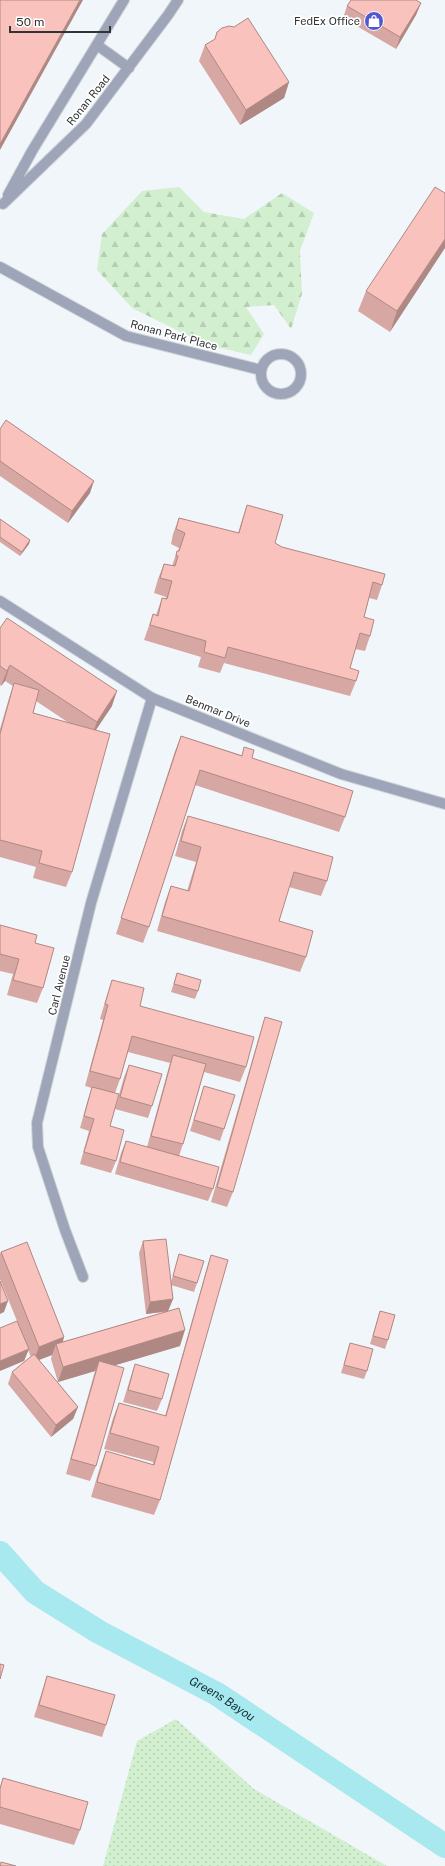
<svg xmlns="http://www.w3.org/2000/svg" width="445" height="1866" viewBox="0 0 445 1866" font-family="'Public Sans',sans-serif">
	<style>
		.green { fill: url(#green-dots) }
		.forest { fill: url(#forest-firs) }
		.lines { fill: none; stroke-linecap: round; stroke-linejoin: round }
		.river { stroke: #a8e8ef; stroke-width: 24 }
		.minor-casing { stroke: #ced3d7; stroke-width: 12 }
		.tertiary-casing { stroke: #ced3d7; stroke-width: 12 }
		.minor { stroke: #9ea5b9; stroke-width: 10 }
		.tertiary { stroke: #9ea5b9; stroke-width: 10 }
		.wall { fill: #d7a7a3; fill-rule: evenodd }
		.shaded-wall { fill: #af8884 }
		.building { fill: #fac2bd; stroke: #af8884 }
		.labels { text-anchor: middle; stroke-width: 3.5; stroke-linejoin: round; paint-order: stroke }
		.poi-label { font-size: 11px; fill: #313335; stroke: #fff; text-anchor: end }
		.street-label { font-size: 11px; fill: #313335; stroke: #fff }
		.water-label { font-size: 12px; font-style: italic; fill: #113134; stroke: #fff }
	</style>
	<defs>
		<pattern id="green-dots" width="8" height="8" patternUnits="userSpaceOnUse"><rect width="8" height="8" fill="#d2f0d0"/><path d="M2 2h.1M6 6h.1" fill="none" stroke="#b5ceb3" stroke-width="1.8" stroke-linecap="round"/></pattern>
		<pattern id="forest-firs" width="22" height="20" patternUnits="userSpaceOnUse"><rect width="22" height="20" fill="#d2f0d0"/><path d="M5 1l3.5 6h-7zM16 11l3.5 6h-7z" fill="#b5ceb3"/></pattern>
	</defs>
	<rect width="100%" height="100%" fill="#f1f6fb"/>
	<!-- green -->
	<path class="green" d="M176,1719L254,1789L387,1866H103L137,1741Z"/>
	<!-- forest -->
	<path class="forest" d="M179,187L204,212L244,219L282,193L314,213L300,251L302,294L291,329L274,305L246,307L264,334L251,355L207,345L132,308L97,270L102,234L142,191Z"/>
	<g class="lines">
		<!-- river -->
		<path class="river" id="s1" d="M0,1553L35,1592L99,1632L217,1694L445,1846"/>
		<defs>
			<path id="minor" d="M97,45L129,68
				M8,195L32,151L124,0
				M3,204L86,124L168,15L178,0
				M0,267L126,336L261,370
				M261 374a20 20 0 1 1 40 0a20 20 0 1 1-40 0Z
				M83,1277L65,1230L38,1147L37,1123L91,903L152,698"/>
			<path id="tertiary" d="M0,601L152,698L341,774L445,804"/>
		</defs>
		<!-- minor casing -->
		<use href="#minor" class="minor-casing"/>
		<!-- tertiary casing -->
		<use href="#tertiary" class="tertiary-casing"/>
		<!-- minor -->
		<use href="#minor" class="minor"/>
		<!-- tertiary -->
		<use href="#tertiary" class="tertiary"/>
	</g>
	<!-- wall -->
	<path class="wall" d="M421,3L416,15L396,49L343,18L347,6Z
		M217,32L289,82L284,98L240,125L199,61L205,45L215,39Z
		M445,193L390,332L358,311L366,291Z
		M0,429L90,493L68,523L0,476Z
		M247,505L275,543L282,547L382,585L377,600L369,598L364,617L370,636L365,651L355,649L350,668L356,681L350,696L224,663L220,673L198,667L201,657L144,640L153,614L156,615L162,598L165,599L166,597L154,593L158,579L164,564L172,566L177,551H178L179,548L171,544L173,534L179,518L238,533L242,520Z
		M0,519L30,540L29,544L20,556L0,542Z
		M0,628L112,706L96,730L72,872L66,887L33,878L36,867L0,857V729L9,698L13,686L5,681L1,686L0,685ZM36,701L69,723L33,713Z
		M181,736L241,755L252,758L345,817L339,832L195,785L149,927L143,943L116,934L175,751Z
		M188,816L327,881L321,896L289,887L279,921L306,957L300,972L157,931L165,902L171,886L187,891L196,862L175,856L182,831Z
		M0,925L35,943L43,988L37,1003L7,995L13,974L0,971Z
		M177,973L198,991L195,999L171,992Z
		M112,980L140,1006L246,1067L240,1082L204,1072L183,1144L179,1156L213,1189L208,1201L115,1174L121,1153L126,1141L147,1147L168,1070L170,1063L128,1052L120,1079L115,1093L110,1126L116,1161L111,1173L80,1164L89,1131L80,1128L88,1099L92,1088L85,1086L103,1020L100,1019L107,995Z
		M265,1017L233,1192L227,1207L211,1202L260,1033Z
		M129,1065L152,1106L148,1118L115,1109L124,1077Z
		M204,1086L224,1129L220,1141L190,1131Z
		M143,1241L171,1282L179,1254L197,1283L194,1292L171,1285L173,1299L168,1311L180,1346L115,1365L96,1466L90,1481L66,1474L95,1371L58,1382L51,1359L52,1355L39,1360L78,1407L73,1419L51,1437L8,1384L12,1372L31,1357L28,1350L24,1361L17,1321L0,1279V1254L1,1252L64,1337L63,1342L165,1312L146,1314L139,1253Z
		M211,1255L160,1500L154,1515L91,1497L100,1467L106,1451L153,1465V1462L104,1449L113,1418L119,1403L165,1416L206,1271Z
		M380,1311L388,1340L385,1349L370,1344Z
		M350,1343L367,1371L364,1379L341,1373Z
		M135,1364L162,1399L157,1411L123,1402L131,1376Z
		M47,1676L106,1725L102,1737L34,1717L43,1688Z
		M3,1778L80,1830L74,1845L0,1824V1787Z"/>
	<!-- shaded-wall -->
	<path class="shaded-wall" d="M80,0H83L0,150V144Z
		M421,3L416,15L396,49L400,37Z
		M289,82L284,98L240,125L246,110Z
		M445,239V248L390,332L397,311Z
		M94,481L90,493L68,523L72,511Z
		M30,540L29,544L20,556L22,552Z
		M10,665L5,681L1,686L7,671Z
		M117,691L112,706L91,737L97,722Z
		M173,1299L168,1311L146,1314L150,1302Z
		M8,1301L4,1312L0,1314V1304Z
		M185,1330L180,1346L96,1371L99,1361L95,1371L58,1382L63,1367Z
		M64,1337L59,1352L56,1344L52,1355L33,1362L39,1347Z
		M29,1349L24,1361L0,1371V1361Z
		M78,1407L73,1419L51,1437L56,1425Z"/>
	<!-- building -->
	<path class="building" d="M0,0H80L0,144Z
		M351,0H416L421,3L400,37L347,6Z
		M248,18L289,82L246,110L205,45L215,39L217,32L222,28L229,26L234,27Z
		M435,187L445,193V239L397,311L366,291Z
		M6,420L94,481L72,511L0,461V429Z
		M247,505L283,515L275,543L282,547L385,574L382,585L373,582L364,617L374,620L370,636L360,633L350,668L359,671L356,681L228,647L225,658L204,652L206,641L150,625L153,614L158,616L162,598L167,599L172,581L160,578L164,564L175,566L178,556H176L177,551H179L185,533L176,529L179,518L239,533Z
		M0,519L30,540L22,552L0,537Z
		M7,618L117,691L97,722L10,665L7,671L0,666V628Z
		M14,683L39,690L33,713L110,734L72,872L39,863L42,851L0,840V734Z
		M181,736L242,756L244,747L254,750L252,758L353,791L345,817L200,770L149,927L121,918Z
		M188,816L333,857L327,881L294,872L279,921L313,931L306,957L162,916L171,886L189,891L201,847L181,841Z
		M0,925L37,935L35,943L54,948L43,988L13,980L19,959L0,954Z
		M177,973L201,980L198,991L174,984Z
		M112,980L144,988L140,1006L254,1037L246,1067L132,1036L120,1079L90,1071L108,1005L105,1004Z
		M265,1017L282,1022L233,1192L217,1187Z
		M173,1055L206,1064L183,1144L151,1136Z
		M129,1065L162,1074L152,1106L120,1097Z
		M204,1086L235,1095L224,1129L194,1120Z
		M92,1087L119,1094L110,1126L124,1130L116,1161L84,1152L94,1119L84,1116Z
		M126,1141L219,1167L213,1189L120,1162Z
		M166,1239L173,1299L150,1302L143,1241Z
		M27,1242L64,1337L39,1347L1,1252Z
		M179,1254L204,1261L197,1283L173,1276Z
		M211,1255L228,1260L160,1500L97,1482L106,1451L154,1465L159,1447L110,1433L119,1403L166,1416Z
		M0,1281L8,1301L0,1304Z
		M179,1308L185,1330L63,1367L56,1344Z
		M380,1311L395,1315L388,1340L373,1336Z
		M17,1321L29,1349L0,1361V1328Z
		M350,1343L373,1349L367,1371L344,1365Z
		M34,1354L78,1407L56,1425L12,1372Z
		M99,1361L124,1368L96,1466L71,1459Z
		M135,1364L169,1374L162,1399L128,1390Z
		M0,1664L4,1665L0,1679Z
		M47,1676L115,1695L106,1725L39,1705Z
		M3,1778L88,1802L80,1830L0,1807V1789Z
		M1,1862L16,1866H0Z"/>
	<!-- icons -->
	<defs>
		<symbol id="shop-disc" viewBox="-11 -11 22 22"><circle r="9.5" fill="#5158cf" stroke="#fff"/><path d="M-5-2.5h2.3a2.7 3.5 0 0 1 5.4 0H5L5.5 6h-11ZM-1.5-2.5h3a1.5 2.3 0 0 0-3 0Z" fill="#fff"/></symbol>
	</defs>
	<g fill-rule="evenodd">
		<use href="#shop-disc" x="363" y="10" width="22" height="22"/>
	</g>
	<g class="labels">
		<!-- poi labels -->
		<g class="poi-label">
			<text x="360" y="25">FedEx Office</text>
		</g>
		<!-- street labels -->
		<g class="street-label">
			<text transform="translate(88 100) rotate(-51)" y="4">Ronan Road</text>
			<text transform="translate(174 335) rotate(15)" y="4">Ronan Park Place</text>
			<text transform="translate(218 711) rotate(22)" y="4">Benmar Drive</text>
			<text transform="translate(59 985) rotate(-76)" y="4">Carl Avenue</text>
		</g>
		<!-- water labels -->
		<g class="water-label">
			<text dy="4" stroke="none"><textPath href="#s1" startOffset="268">Greens Bayou</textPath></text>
		</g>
	</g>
	<!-- scale -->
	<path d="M10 26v6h100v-6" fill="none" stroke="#313335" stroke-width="2"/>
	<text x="16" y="26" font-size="12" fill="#313335" stroke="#ffffff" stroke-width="3" paint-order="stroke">50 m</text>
</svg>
